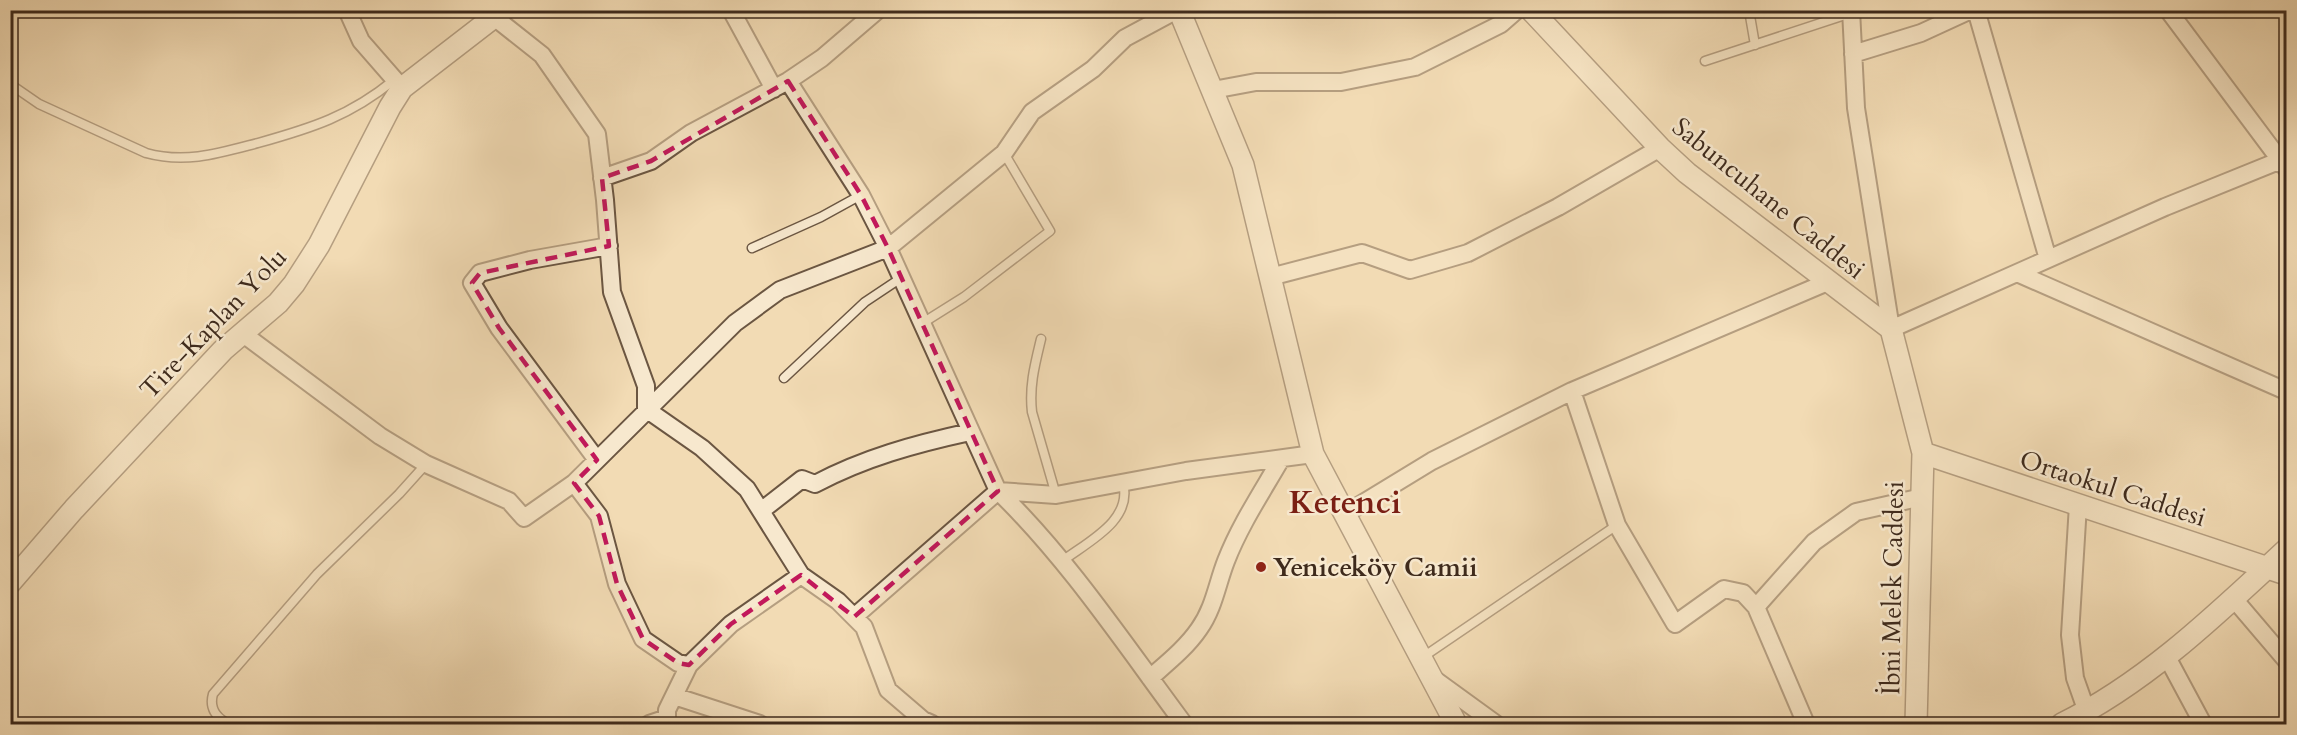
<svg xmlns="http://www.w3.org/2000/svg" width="2297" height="735" viewBox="0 0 2297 735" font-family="Cardo,serif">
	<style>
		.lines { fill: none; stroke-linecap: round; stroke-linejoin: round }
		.service-casing { stroke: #6b5642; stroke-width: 11 }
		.minor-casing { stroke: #6b5642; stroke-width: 20 }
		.tertiary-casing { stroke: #6b5642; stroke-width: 24 }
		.service { stroke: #f7e8ce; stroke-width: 8 }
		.minor { stroke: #f7e8ce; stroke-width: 16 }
		.tertiary { stroke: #f7e8ce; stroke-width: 21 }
		.marked { fill: none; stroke: #c2185b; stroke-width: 4.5; stroke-dasharray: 12 8; stroke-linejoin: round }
		.poi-dot { fill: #8f2418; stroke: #f7e8ce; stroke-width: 2 }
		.labels { text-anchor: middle; stroke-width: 5; stroke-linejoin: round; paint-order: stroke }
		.street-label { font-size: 26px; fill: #3e2a1c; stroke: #f7e8ce }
		.poi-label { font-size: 26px; font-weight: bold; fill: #3e2a1c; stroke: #f7e8ce; text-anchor: start }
		.district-label { font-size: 32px; font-weight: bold; fill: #7a1f14; stroke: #f7e8ce }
	</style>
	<rect width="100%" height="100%" fill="#f2dbb4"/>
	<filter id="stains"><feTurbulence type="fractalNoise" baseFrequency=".00333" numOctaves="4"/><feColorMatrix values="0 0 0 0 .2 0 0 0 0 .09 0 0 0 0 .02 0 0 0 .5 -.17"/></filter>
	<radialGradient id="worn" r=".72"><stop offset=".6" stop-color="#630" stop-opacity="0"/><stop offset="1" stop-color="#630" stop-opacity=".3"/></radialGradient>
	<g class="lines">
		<defs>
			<path id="service" d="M1749,10L1755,45
				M1705,61L1851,13
				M10,84L39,104L146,153C186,164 220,153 258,143C312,128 350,116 394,80
				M752,248L821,217L861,195
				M921,324L964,297L1050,231L1004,153
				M1041,339C1035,364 1029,386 1032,412L1056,495
				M784,378L865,302L901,278
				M1061,562C1087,542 1133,521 1123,483
				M1423,657L1617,525
				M229,724C216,718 209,708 213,694L317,574L399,494L426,464"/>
			<path id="minor" d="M347,10L361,41L402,88
				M731,10L774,89
				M1851,10L1856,108L1891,329L2165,207L2286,158
				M1976,10L2048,259
				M2168,10L2286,168
				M494,17L542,55L597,134L605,200L612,292L646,386V409
				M1853,54L1921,33L1971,10
				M788,81L861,195L888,248L998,491C1069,560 1125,645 1184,724
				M1213,90L1256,82H1341L1415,67L1501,24L1517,10
				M602,178L651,161L691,133L788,81L822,58L878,10
				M2017,273L2286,391
				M1270,277L1362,253L1410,270L1468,253L1558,207L1660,148
				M242,333L380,436L426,464L509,501L524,518L574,483L735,323L780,290L888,248L1004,153L1032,112L1093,69L1125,38L1177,10
				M1572,391L1617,525L1675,624L1724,589L1743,593L1756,607
				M646,409L702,448L747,489L801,575L838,601L864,627L888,690L923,720L932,724
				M597,460L499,328L472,283L480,273L530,260L609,246
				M574,483L599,516L617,584L643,639L678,663L689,665
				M2078,505L2070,635L2075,678L2087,712
				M761,511L802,479L815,484C864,458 915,444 970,432
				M1345,514L1432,461L1572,391L1830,281
				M2234,599L2286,660
				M854,617L998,491L1056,495L1186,471L1313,454
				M2167,657L2203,724
				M1150,678C1167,663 1186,648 1199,629C1214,608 1217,584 1226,561C1240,525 1262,492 1281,459
				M1434,679L1496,724
				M674,696L760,724
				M649,724L667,718V710L689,665L731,624L801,575
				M1806,724L1756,607L1814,542L1856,512L1922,497"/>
			<path id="tertiary" d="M1179,10L1243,165L1313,454L1456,724
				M1531,10L1660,148L1687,173L1891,329L1923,453L1916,724
				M1923,453L2286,574
				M10,583L74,509L223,350L278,303L294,284L319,245L390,107L402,88L503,10
				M2062,724C2147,682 2217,614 2286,550"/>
		</defs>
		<!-- service casing -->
		<use href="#service" class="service-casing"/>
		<!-- minor casing -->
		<use href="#minor" class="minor-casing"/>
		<!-- tertiary casing -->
		<use href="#tertiary" class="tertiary-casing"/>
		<!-- service -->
		<use href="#service" class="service"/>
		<!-- minor -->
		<use href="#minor" class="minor"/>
		<!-- tertiary -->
		<use href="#tertiary" class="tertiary"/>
	</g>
	<!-- marked area -->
	<path d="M0 0H2297V735H0ZM788,81L861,195L888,248L998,491L854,617L801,575L731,624L689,665L678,663L643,639L617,584L599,516L574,483L597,460L499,328L472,283L480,273L609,246L602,178L651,161Z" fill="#f2dbb4" fill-opacity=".55" fill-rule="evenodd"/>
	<path class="marked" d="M788,81L861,195L888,248L998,491L854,617L801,575L731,624L689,665L678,663L643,639L617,584L599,516L574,483L597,460L499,328L472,283L480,273L609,246L602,178L651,161Z"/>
	<!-- markers -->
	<circle class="poi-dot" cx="1261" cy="567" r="6"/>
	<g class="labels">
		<!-- street labels -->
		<g class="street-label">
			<text transform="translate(1769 198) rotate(39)" y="9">Sabuncuhane Caddesi</text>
			<text transform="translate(213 323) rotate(-46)" y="9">Tire-Kaplan Yolu</text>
			<text transform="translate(2113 488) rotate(18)" y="9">Ortaokul Caddesi</text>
			<text transform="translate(1892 588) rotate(-89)" y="9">İbni Melek Caddesi</text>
		</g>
		<!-- poi labels -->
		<g class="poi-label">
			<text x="1273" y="576">Yeniceköy Camii</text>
		</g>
		<!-- district labels -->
		<g class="district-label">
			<text x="1345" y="513">Ketenci</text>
		</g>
	</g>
	<!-- margin -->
	<rect width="2297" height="735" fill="none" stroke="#f2dbb4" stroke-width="36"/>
	<rect x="12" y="12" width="2273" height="711" fill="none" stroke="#3e2a1c" stroke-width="3"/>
	<rect x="18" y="18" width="2261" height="699" fill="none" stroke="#3e2a1c" stroke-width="1.5"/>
	<rect width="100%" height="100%" filter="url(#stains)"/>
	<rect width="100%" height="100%" fill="url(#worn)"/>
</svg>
